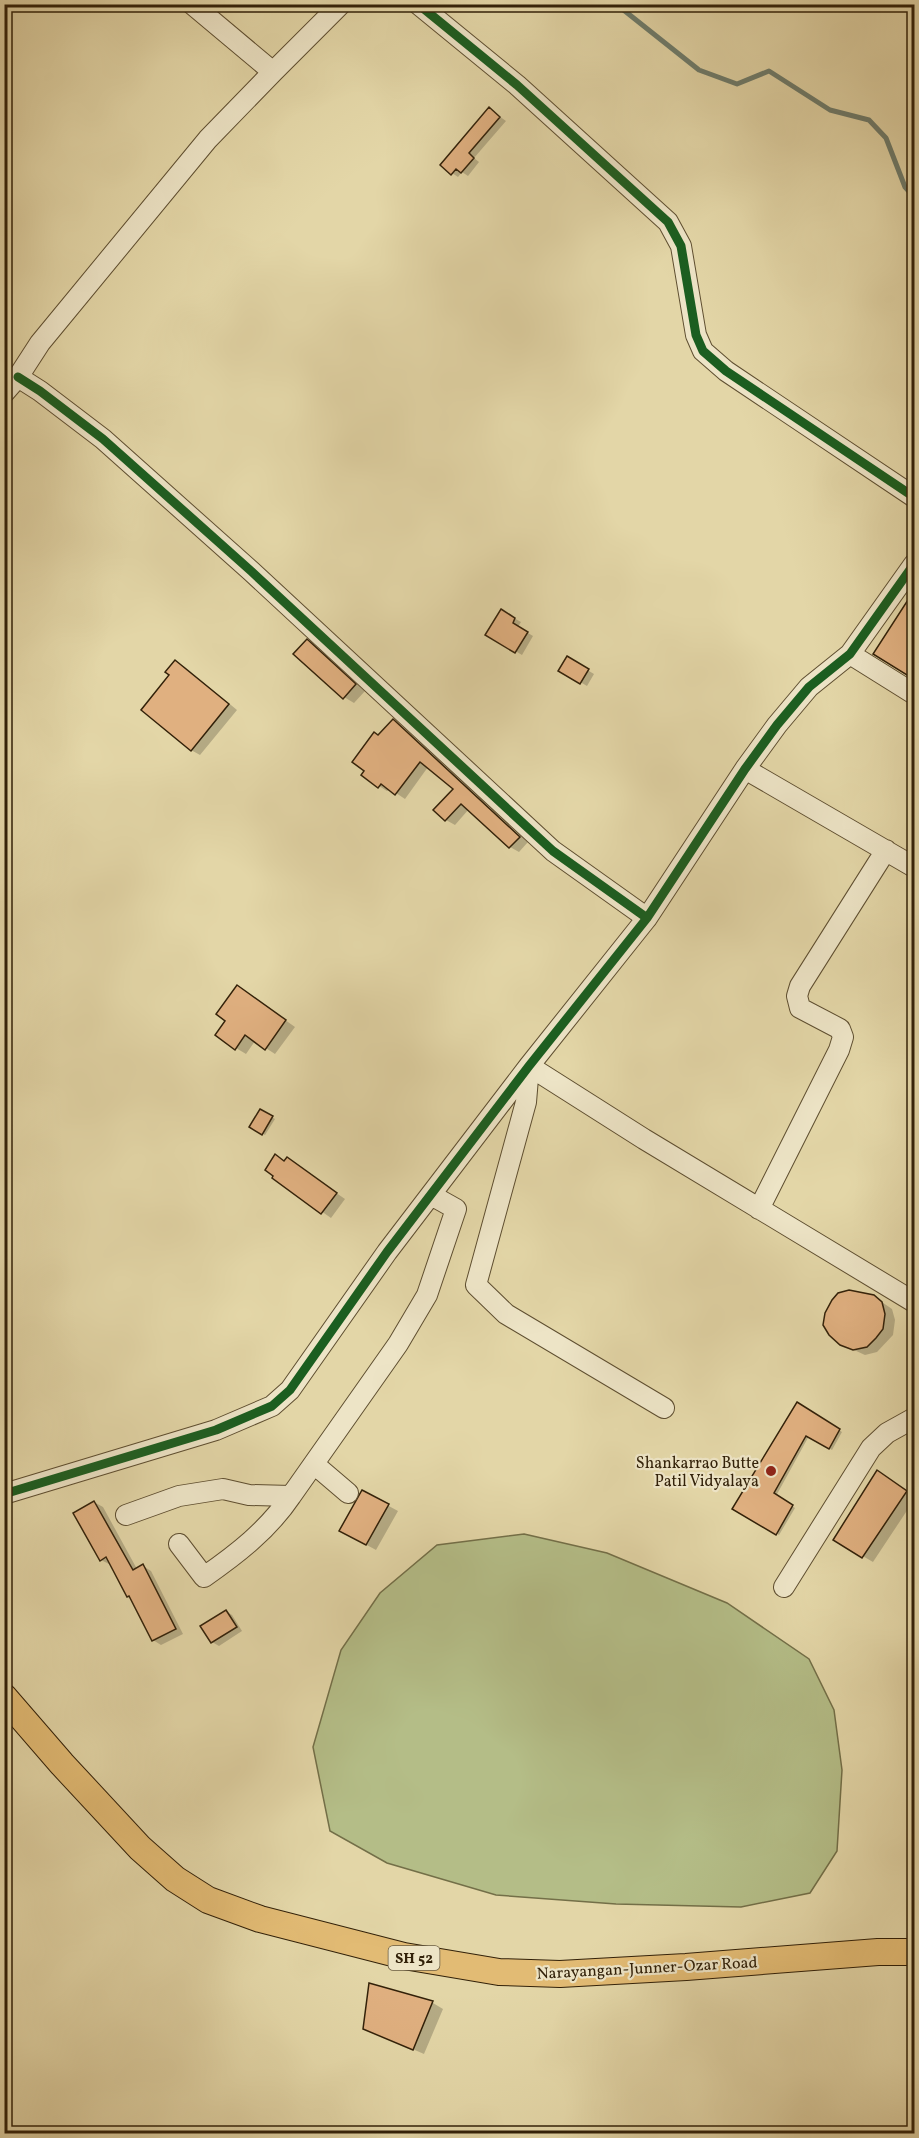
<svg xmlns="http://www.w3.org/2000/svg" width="919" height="2138" viewBox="0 0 919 2138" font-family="Vollkorn,serif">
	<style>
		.green { fill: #b4bd87; stroke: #736f48; stroke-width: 1.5 }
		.shadow { fill: #0003 }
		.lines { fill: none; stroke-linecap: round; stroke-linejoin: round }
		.stream { stroke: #6e7c6c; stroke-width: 5 }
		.building { fill: #e0b080; stroke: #322109; stroke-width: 1.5 }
		.minor-casing { stroke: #5e4e30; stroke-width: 22 }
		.major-casing { stroke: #322109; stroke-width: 28 }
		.minor { stroke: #ede4c6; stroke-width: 20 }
		.major { stroke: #e2bb74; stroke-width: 26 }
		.cycleway-casing { stroke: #ede4c6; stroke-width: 13 }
		.cycleway { stroke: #1b5e20; stroke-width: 9 }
		.poi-dot { fill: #8f2418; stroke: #ede4c6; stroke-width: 2 }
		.labels { text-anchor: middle; stroke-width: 4.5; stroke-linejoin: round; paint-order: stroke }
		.shield { fill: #ede4c6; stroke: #6a5c42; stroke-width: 1.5 }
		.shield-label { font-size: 15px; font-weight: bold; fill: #322109 }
		.poi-label { font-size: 16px; fill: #322109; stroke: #ede4c6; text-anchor: end }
		.street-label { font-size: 16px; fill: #322109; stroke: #ede4c6 }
	</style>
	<rect width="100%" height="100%" fill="#e3d6a7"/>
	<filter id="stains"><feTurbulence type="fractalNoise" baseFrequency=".00333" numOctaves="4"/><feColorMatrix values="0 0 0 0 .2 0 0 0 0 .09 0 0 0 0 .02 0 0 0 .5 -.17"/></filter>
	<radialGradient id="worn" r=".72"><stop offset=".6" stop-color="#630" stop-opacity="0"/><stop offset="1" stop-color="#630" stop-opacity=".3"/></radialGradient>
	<!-- green -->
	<path class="green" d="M524,1534L607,1553L727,1603L809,1659L834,1710L842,1770L837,1851L810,1893L741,1907L616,1904L496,1895L387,1863L330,1831L313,1747L341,1650L380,1593L437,1545Z"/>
	<!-- shadow -->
	<path class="shadow" d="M489,109L506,121L474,158L479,162L468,176L462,172L458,177L452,173Z
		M501,611L521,622L518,627L533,636L522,655L487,634Z
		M307,641L317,647L365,691L354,703L344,697Z
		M567,658L594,674L587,686L560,670Z
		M176,662L185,667L237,710L200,755L191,750L171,675Z
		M393,721L402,726L528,842L519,852L510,847L469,809L455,825L446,820L455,789L428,767L405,799L390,789L387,791L379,786L378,737Z
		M247,993L295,1027L275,1054L255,1041L246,1054L236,1048L227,1020Z
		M261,1111L275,1119L265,1135L251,1126Z
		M287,1159L345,1199L331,1218L274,1178Z
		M873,1296L892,1309L895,1320L893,1335L877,1352L865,1355L841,1344Z
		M913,1327H914V1356L909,1349L907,1341Z
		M798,1404L842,1432L832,1450L809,1436L776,1496L795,1508L779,1535L734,1508Z
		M878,1472L914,1497V1500L873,1562L835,1540Z
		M363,1492L398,1511L376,1550L341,1531Z
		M94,1502L103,1507L137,1569L143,1566L151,1571L183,1634L161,1645L153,1640L132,1598L128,1596L111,1563L109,1564L101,1560Z
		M226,1611L232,1615L242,1631L219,1646L212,1642Z
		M371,1985L433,2003L443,2009L424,2054L364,2028Z"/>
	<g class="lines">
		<!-- stream -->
		<path class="stream" d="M616,4L699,70L737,84L769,71L830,110L869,120L886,138L905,187L914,197"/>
	</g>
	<!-- building -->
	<path class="building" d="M489,107L500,117L469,153L474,158L461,173L456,169L451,175L440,165Z
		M915,589V680L873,654Z
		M501,609L515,618L513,623L528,632L515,653L485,635Z
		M307,639L356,684L343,699L293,654Z
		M567,656L589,669L580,684L558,671Z
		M175,660L229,704L191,751L141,710L169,675L165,672Z
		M393,719L520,837L509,848L461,804L445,821L433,810L453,789L420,762L395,795L381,784L378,788L361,775L364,771L352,762L374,732L378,735Z
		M237,985L286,1020L265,1050L245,1035L235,1050L215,1035L225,1021L216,1014Z
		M260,1109L273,1116L262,1135L249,1127Z
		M275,1154L284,1161L287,1157L337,1193L321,1214L272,1178L273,1176L265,1170Z
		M849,1290L874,1295L882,1302L885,1314L883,1329L876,1338L867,1347L853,1350L840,1345L829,1335L823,1325L825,1313L832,1300L838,1293Z
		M797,1402L840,1429L829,1449L806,1436L774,1493L793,1505L776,1535L732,1509Z
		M877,1470L907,1491L862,1558L833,1540Z
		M362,1490L389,1504L366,1545L339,1531Z
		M94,1501L133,1570L143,1564L176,1629L152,1641L129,1596L127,1597L106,1557L100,1561L73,1513Z
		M226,1610L237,1627L211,1643L200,1626Z
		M369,1983L433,2001L413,2050L363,2029Z"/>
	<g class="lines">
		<defs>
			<path id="minor" d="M192,4L273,72
				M418,4L517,85L668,222L681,246L696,335L703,351L726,371L914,497
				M18,377L40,391L103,439L251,571L553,851L647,918
				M4,393L18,377L40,343L208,139L273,72L341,4
				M850,654L914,694
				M745,769L914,867
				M759,1209L839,1050L843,1037L840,1029L800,1008L797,996L800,986L886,850
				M664,1408L506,1314L476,1285L526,1102L529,1066L644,1139L914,1302
				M314,1464L348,1493
				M4,1494L216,1430L272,1406L290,1390L387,1252L529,1066L647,918L745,769L777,725L809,687L850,654L914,564
				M126,1515L179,1496L223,1489L249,1495L291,1496L398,1344L427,1295L456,1209L431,1195
				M179,1544L204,1577C237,1554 268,1530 291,1496
				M784,1587L871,1448L887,1433L914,1418"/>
			<path id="major" d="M4,1697L62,1764L140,1848L175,1879L208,1900L260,1919L404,1956L499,1972L560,1974L686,1967L878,1952H914"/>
		</defs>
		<!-- minor casing -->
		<use href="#minor" class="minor-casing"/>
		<!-- major casing -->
		<use href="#major" class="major-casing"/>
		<!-- minor -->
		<use href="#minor" class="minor"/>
		<!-- major -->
		<use href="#major" class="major"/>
		<defs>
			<path id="cycleway" d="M418,4L517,85L668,222L681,246L696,335L703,351L726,371L914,497
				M18,377L40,391L103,439L251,571L553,851L647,918
				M4,1494L216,1430L272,1406L290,1390L387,1252L529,1066L647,918L745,769L777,725L809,687L850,654L914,564"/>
		</defs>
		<!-- cycleway casing -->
		<use href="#cycleway" class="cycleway-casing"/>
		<!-- cycleway -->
		<use href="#cycleway" class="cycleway"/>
	</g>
	<!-- markers -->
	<circle class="poi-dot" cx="771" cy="1471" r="6"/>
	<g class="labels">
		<!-- shield labels -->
		<rect class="shield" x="388.5" y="1946" width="51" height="24" rx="4.5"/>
		<g class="shield-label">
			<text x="414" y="1963">SH 52</text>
		</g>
		<!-- poi labels -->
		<g class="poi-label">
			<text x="759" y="1468">Shankarrao Butte<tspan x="759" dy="18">Patil Vidyalaya</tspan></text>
		</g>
		<!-- street labels -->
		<g class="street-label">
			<text transform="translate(647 1967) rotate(-3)" y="6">Narayangan-Junner-Ozar Road</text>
		</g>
	</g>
	<!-- margin -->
	<rect width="919" height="2138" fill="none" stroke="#e3d6a7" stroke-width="24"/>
	<rect x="6" y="6" width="907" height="2126" fill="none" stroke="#322109" stroke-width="3"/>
	<rect x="12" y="12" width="895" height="2114" fill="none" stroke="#322109" stroke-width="1.5"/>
	<rect width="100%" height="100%" filter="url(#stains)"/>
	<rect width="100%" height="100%" fill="url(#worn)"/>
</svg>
